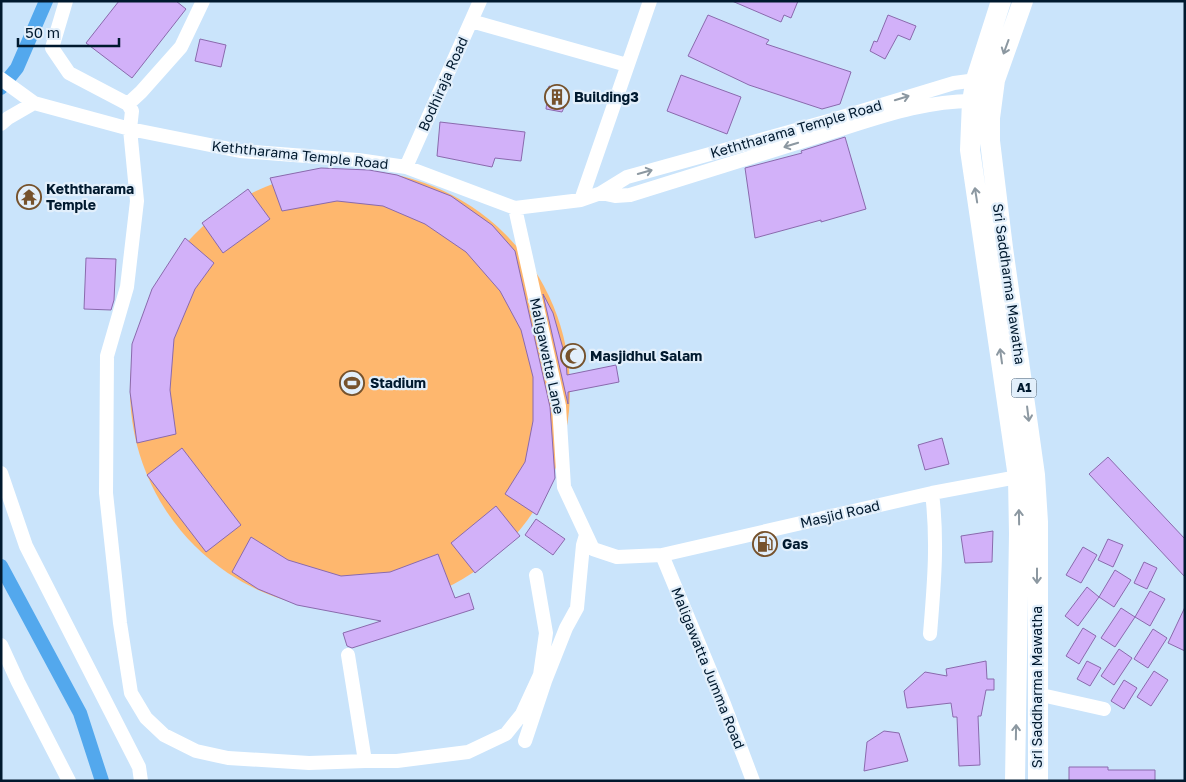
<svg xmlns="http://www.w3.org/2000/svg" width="1186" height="782" viewBox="0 0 1186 782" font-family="'Golos Text',sans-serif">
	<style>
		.green { fill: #feb76e }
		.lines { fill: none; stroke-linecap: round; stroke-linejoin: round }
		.canal { stroke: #53a8ed; stroke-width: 14 }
		.building { fill: #d2b1f9; stroke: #8a6aad }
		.minor { stroke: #fff; stroke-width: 14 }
		.highway { stroke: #fff; stroke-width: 20 }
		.oneway { stroke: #8c98a1 }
		.labels { text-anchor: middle; stroke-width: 4.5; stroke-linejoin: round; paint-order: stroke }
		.shield { fill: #e2effb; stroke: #44596c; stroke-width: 1 }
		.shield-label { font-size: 12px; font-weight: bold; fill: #00192e }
		.street-label { font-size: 14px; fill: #00192e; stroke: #e2effb }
		.poi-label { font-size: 14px; font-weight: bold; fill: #00192e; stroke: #e2effb; text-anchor: start }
	</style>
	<rect width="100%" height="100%" fill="#cae4fb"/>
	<!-- green -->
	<path class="green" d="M130 390a220 220 0 1 1 440 0a220 220 0 1 1-440 0Z"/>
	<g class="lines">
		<!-- canal -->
		<path class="canal" d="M1,88L17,68L46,1
			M1,566L80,713L102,781"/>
	</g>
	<!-- building -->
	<path class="building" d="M119,1H176L186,9L132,78L86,43Z
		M732,1H798L791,18L784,15L781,22Z
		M708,15L769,40L766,44L851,72L840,104L822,109L749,85L688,56Z
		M888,15L916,26L910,40L898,35L885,59L870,51L874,41L877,42Z
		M200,39L226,45L221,67L195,61Z
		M681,75L741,97L727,134L667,111Z
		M549,86L566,91V103L562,112L546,109Z
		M440,122L525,132L521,161L495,158L492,167L437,156Z
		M845,137L866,209L821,222V220L755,238L745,168L802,153L801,151Z
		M321,168L369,170L397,175L451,196L492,225L515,251L550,407L555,478L537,515L505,494L525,462L533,421V377L521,330L500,291L466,252L425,224L383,206L337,201L282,211L270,178Z
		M248,189L270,219L223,253L202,223Z
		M185,238L214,263L195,289L174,339L170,390L176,434L137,443L130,392L132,344L152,289Z
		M86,258L116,259L114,300L111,310L84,309Z
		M543,294L553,313L566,359L567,375L616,365L619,382L568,392V404Z
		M942,438L949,464L925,470L918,445Z
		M182,448L241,525L206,552L147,475Z
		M1108,457L1185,539V577L1089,474Z
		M496,506L520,536L475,573L451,543Z
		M536,519L565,539L553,555L525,535Z
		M993,531L992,562L965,563L961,536Z
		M251,537L288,560L341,576L390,572L438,554L455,598L469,593L474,609L352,648L347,646L343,633L381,621L297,605L258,589L232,572Z
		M1108,539L1123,545L1113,567L1098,560Z
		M1083,547L1097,555L1081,583L1066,575Z
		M1144,562L1157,568L1147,589L1134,583Z
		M1115,570L1131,580L1114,607L1099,597Z
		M1087,587L1099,597L1078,626L1065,616Z
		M1150,591L1165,599L1150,626L1135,617Z
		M1185,607V651L1168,643Z
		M1121,608L1135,617L1115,647L1101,638Z
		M1083,628L1096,636L1079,664L1066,656Z
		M1153,629L1167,638L1148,668L1134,659Z
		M1119,649L1132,658L1114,685L1101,676Z
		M986,661L987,679H994V690H986L981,716H978L980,765L959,766L957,717H953L951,703L907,708L904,691L925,672L947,676L946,669Z
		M1087,661L1101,668L1090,686L1077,679Z
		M1154,671L1168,680L1151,706L1137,697Z
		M1124,680L1137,688L1124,709L1111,701Z
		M884,731L899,733L908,761L864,771L867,742Z
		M1069,767H1108V770H1155V781H1069Z"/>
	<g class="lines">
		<!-- minor -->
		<path class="minor" d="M66,1L52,48L69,73L128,104L132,111L130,129L137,201L127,287L107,356L106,493L120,623L131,693L146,718L164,735L196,751L228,758L309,763L365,761H397L468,752L506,734L522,714L540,675L546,633L536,575
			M471,21L627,65
			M1,79L34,103L130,129L240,151L358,160L406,167L515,208L581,200L601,193L627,177L832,120L954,83L984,79
			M128,104L141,92L181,47L203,1
			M1,124L8,118L34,103
			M406,167L480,1
			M601,193L615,196L630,195C692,176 754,156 816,137C869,121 923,99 979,101
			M581,200L650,1
			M515,208L559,406L564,487L593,549L617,557L662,555L932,493L1018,477
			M1,473L26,546L139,767L141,781
			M662,555L724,704L753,781
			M930,634C934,585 938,542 932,493
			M1,645L18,682L69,781
			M348,655L365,761
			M1037,694L1104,709
			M525,741L545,681L566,628L577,608L583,545L586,535"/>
		<!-- highway -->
		<path class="highway" d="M1001,1L976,79L972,101L970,150L1018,477L1019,534L1015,781
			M1023,1L995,80L990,118V141L1003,248L1035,475L1038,522V781"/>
	</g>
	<!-- one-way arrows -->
	<defs><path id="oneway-shaft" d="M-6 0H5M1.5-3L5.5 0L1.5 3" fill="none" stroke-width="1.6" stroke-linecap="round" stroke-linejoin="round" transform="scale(1.25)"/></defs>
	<g class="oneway">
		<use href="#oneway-shaft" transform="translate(1006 47) rotate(110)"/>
		<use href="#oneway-shaft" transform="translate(902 98) rotate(-17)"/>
		<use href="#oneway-shaft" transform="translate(791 145) rotate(163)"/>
		<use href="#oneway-shaft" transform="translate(645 172) rotate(-16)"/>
		<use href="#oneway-shaft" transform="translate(976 195) rotate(-99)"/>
		<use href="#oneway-shaft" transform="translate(1001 356) rotate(-98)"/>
		<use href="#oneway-shaft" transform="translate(1028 414) rotate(83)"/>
		<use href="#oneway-shaft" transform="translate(1019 517) rotate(-91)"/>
		<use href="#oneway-shaft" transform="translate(1037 576) rotate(90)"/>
		<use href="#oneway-shaft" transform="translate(1016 732) rotate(-89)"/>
	</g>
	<!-- icons -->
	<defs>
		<symbol id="building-ring" viewBox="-11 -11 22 22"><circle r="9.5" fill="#e2effb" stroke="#76522c" stroke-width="1.5"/><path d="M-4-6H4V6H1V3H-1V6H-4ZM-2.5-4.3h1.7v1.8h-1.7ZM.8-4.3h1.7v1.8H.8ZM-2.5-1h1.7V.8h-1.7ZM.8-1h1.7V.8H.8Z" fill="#76522c"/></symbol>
		<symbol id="temple-ring" viewBox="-11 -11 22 22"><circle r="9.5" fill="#e2effb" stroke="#76522c" stroke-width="1.5"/><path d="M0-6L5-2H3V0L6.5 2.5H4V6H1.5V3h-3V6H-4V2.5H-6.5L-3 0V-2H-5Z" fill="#76522c"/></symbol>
		<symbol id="mosque-ring" viewBox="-11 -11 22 22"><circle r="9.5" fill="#e2effb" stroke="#76522c" stroke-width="1.5"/><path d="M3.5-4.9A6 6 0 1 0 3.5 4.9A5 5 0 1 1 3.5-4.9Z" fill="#76522c"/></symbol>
		<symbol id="stadium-ring" viewBox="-11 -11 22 22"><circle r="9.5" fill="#e2effb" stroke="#76522c" stroke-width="1.5"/><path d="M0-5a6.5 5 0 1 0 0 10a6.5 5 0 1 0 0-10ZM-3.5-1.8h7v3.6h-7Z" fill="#76522c"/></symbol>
		<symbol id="fuel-ring" viewBox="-11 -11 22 22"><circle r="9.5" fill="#e2effb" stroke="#76522c" stroke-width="1.5"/><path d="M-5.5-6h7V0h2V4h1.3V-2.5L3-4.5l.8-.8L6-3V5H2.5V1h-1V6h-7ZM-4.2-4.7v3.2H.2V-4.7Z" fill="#76522c"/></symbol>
	</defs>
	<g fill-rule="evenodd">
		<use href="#building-ring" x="543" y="83" width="28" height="28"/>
		<use href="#temple-ring" x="15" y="183" width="28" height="28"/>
		<use href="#mosque-ring" x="559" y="342" width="28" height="28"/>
		<use href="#stadium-ring" x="338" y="369" width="28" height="28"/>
		<use href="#fuel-ring" x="751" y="530" width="28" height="28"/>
	</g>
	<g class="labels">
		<!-- shield labels -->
		<rect class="shield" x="1011.5" y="378.5" width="25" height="19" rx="4"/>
		<g class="shield-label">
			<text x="1024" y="392">A1</text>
		</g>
		<!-- street labels -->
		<g class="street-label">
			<text transform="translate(443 84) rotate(-66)" y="5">Bodhiraja Road</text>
			<text transform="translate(796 129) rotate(-16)" y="5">Keththarama Temple Road</text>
			<text transform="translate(300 155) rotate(6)" y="5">Keththarama Temple Road</text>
			<text transform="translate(1009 284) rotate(82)" y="5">Sri Saddharma Mawatha</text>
			<text transform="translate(547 356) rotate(78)" y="5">Maligawatta Lane</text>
			<text transform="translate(840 514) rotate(-13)" y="5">Masjid Road</text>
			<text transform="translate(708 668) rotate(68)" y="5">Maligawatta Jumma Road</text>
			<text transform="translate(1037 687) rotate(-90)" y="5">Sri Saddharma Mawatha</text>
		</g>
		<!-- poi labels -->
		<g class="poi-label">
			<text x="574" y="102">Building3</text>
			<text x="46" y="194">Keththarama<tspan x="46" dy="16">Temple</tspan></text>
			<text x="590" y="361">Masjidhul Salam</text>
			<text x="370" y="388">Stadium</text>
			<text x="782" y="549">Gas</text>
		</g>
	</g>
	<!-- border -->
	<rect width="1186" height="782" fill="none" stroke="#00192e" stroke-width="5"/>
	<!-- scale -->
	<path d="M18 38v8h101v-8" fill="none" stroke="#00192e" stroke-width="2.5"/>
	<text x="25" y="38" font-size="15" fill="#00192e" stroke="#e2effb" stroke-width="4" paint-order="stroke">50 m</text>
</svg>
